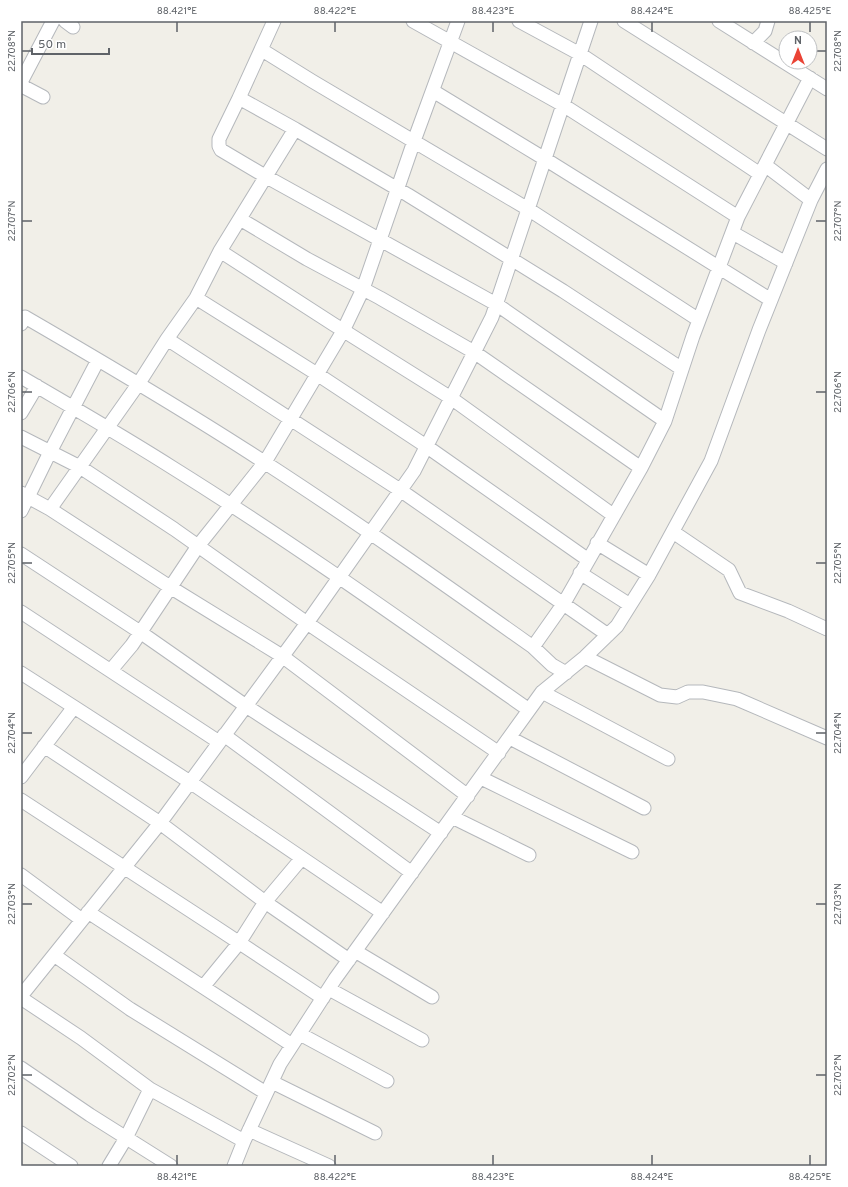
<svg xmlns="http://www.w3.org/2000/svg" width="848" height="1187" viewBox="0 0 848 1187" font-family="Overpass,sans-serif">
	<style>
		.lines { fill: none; stroke-linecap: round; stroke-linejoin: round }
		.minor-casing { stroke: #b5b8bc; stroke-width: 15 }
		.minor { stroke: #fff; stroke-width: 13 }
		.ticks { fill: none; stroke: #5f6368; stroke-width: 1.5 }
		.neatline { fill: none; stroke: #5f6368; stroke-width: 1.5 }
		.ticks-label { font-size: 10px; text-anchor: middle; fill: #5f6368 }
	</style>
	<rect width="100%" height="100%" fill="#f1efe8"/>
	<g class="lines">
		<defs>
			<path id="minor" d="M65,21L73,27
				M413,21L563,105L738,217
				M519,21L580,54L760,174
				M624,21L827,149
				M719,21L827,89
				M753,43L765,31L768,21
				M262,50L312,81L528,209L699,320
				M21,82L53,21
				M21,82L24,87L43,97
				M433,91L545,159L771,300
				M239,98L219,139V146L221,150L265,176L496,304L665,421
				M295,129L408,195L563,291L682,369
				M765,165L811,200
				M240,219L307,259L380,298L474,352L641,468
				M733,233L786,263
				M220,251L333,324L451,398L613,515
				M196,298L317,374L426,446L587,559
				M21,324L25,317C106,364 186,411 264,462C355,521 444,584 533,647L552,665L566,673
				M167,339L400,490L608,635
				M21,377C72,407 123,436 173,468C295,544 412,628 529,710
				M21,413L37,386
				M21,437L80,467L174,529L307,623L499,753
				M21,493L28,497L50,452L98,360
				M50,509L170,587L282,656L468,796
				M21,511L28,497L50,509L139,383L167,339L196,298L220,251L295,129L239,98L274,21
				M673,532L729,570L740,593L788,611L827,629
				M597,543L649,575
				M21,554L140,632L246,706L441,833
				M580,573L630,605
				M21,612L219,742
				M533,647L564,603L641,468L665,421L693,336L738,217L810,78
				M585,657L660,695L677,697L688,692H703L737,699L827,738
				M111,670L132,645L198,546L265,462L343,331L363,289L414,141L458,21
				M21,673L74,707L21,777
				M542,692L668,759
				M74,707L190,782L383,913
				M224,735L412,873
				M510,738L644,808
				M44,746L160,823L265,902L349,960
				M481,778L632,852
				M21,800L217,928L323,998
				M452,817L529,855
				M21,875L82,920
				M88,912L292,1045
				M355,951L432,997
				M54,955L130,1009L266,1093
				M203,987L239,943L265,902L302,858
				M329,989L422,1040
				M21,996L160,823L307,623L414,471L492,317L591,21
				M21,998L81,1038L150,1089L244,1141
				M300,1034L387,1081
				M21,1068L90,1115L171,1166
				M272,1082L375,1133
				M249,1130L329,1166
				M21,1133L71,1166
				M109,1166L126,1138L150,1089
				M234,1166L244,1141L280,1064L335,979L542,692L585,657L617,626L649,575L711,461L759,330L811,200L827,169"/>
		</defs>
		<!-- minor casing -->
		<use href="#minor" class="minor-casing"/>
		<!-- minor -->
		<use href="#minor" class="minor"/>
	</g>
	<!-- ticks -->
	<path class="ticks" d="M177,22V32M335,22V32M493,22V32M652,22V32M810,22V32M22,51H32M816,51H826M22,221H32M816,221H826M22,392H32M816,392H826M22,563H32M816,563H826M22,733H32M816,733H826M22,904H32M816,904H826M22,1075H32M816,1075H826M177,1155V1165M335,1155V1165M493,1155V1165M652,1155V1165M810,1155V1165"/>
	<!-- border -->
	<rect width="848" height="1187" fill="none" stroke="#ffffff" stroke-width="44"/>
	<!-- north arrow -->
	<g transform="translate(798 50)"><circle r="19" fill="#ffffff" stroke="#bfc1c3"/>
	<path d="M0-3L7 15L0 10L-7 15Z" fill="#ea4335"/>
	<text y="-6" font-size="11" font-weight="bold" text-anchor="middle" fill="#5f6368">N</text>
	</g>
	<!-- scale -->
	<path d="M32 48v6h77v-6" fill="none" stroke="#5f6368" stroke-width="2"/>
	<text x="38" y="48" font-size="12" fill="#5f6368" stroke="#ffffff" stroke-width="3" paint-order="stroke">50 m</text>
	<rect x="22" y="22" width="804" height="1143" class="neatline"/>
	<g class="ticks-label">
		<text x="177" y="14">88.421°E</text>
		<text x="335" y="14">88.422°E</text>
		<text x="493" y="14">88.423°E</text>
		<text x="652" y="14">88.424°E</text>
		<text x="810" y="14">88.425°E</text>
		<text transform="translate(11 51) rotate(-90)" y="4">22.708°N</text>
		<text transform="translate(837 51) rotate(-90)" y="4">22.708°N</text>
		<text transform="translate(11 221) rotate(-90)" y="4">22.707°N</text>
		<text transform="translate(837 221) rotate(-90)" y="4">22.707°N</text>
		<text transform="translate(11 392) rotate(-90)" y="4">22.706°N</text>
		<text transform="translate(837 392) rotate(-90)" y="4">22.706°N</text>
		<text transform="translate(11 563) rotate(-90)" y="4">22.705°N</text>
		<text transform="translate(837 563) rotate(-90)" y="4">22.705°N</text>
		<text transform="translate(11 733) rotate(-90)" y="4">22.704°N</text>
		<text transform="translate(837 733) rotate(-90)" y="4">22.704°N</text>
		<text transform="translate(11 904) rotate(-90)" y="4">22.703°N</text>
		<text transform="translate(837 904) rotate(-90)" y="4">22.703°N</text>
		<text transform="translate(11 1075) rotate(-90)" y="4">22.702°N</text>
		<text transform="translate(837 1075) rotate(-90)" y="4">22.702°N</text>
		<text x="177" y="1180">88.421°E</text>
		<text x="335" y="1180">88.422°E</text>
		<text x="493" y="1180">88.423°E</text>
		<text x="652" y="1180">88.424°E</text>
		<text x="810" y="1180">88.425°E</text>
	</g>
</svg>
